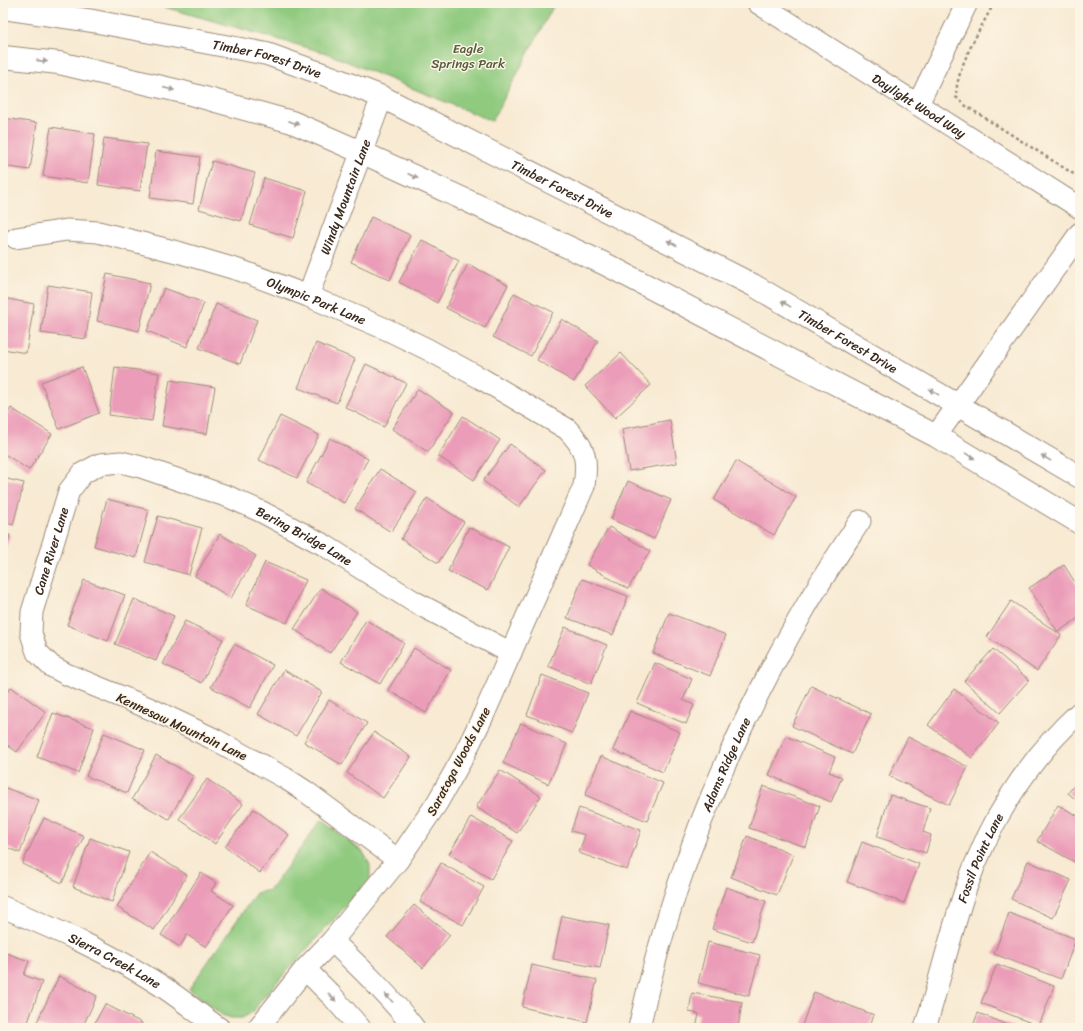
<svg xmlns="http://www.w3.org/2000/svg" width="1083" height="1031" viewBox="0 0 1083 1031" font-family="Sriracha,sans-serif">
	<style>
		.green { fill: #8fca7f; stroke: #657a4e }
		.building { fill: #eb9cb8 }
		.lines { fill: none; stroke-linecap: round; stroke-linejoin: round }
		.minor-casing { stroke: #9a8a78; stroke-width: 23 }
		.major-casing { stroke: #9a8a78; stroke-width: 24 }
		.path { stroke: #9a8a78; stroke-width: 2.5; stroke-dasharray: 3 3; stroke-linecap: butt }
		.minor { stroke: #fff; stroke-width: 21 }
		.major { stroke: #fff; stroke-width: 22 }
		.oneway { fill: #a79f9a }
		.labels { text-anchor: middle; stroke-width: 3; stroke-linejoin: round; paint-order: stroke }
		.park-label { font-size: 13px; fill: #545a3b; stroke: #fcf5e5 }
		.street-label { font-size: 13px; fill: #3b2a1e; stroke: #fcf5e5 }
	</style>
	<rect width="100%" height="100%" fill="#fcf5e5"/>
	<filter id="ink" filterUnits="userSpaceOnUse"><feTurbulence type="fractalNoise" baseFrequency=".025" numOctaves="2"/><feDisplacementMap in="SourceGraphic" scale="8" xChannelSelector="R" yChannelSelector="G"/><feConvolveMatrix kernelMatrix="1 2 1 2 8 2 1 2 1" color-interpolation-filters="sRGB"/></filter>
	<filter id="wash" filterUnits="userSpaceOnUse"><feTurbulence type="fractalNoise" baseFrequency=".012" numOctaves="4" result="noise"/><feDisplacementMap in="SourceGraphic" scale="16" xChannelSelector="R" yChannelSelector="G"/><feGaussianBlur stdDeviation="0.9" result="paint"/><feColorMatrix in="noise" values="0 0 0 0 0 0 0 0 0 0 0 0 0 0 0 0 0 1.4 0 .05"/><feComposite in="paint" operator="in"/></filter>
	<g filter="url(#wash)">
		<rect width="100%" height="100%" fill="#f8ead3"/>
		<!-- green -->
		<path class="green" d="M143,3H555L492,121L326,53L157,5Z
			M321,820L363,852L370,865V879L261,1000L253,1012L242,1018H231L222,1015L189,989L256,893L270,890Z"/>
		<g id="blocks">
			<!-- building -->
			<path class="building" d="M3,118L37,123L30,170L3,166Z
				M51,127L95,134L88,183L43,176Z
				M104,138L147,144L140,191L98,185Z
				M156,151L200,157L193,204L150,198Z
				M212,161L255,173L241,221L199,209Z
				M264,178L307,191L293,238L250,225Z
				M371,217L410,235L390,280L351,262Z
				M422,240L459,261L437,303L399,282Z
				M468,264L508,285L485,328L446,308Z
				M107,274L150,283L139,331L97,321Z
				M48,285L92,292L86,339L41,333Z
				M164,288L204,303L187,347L147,331Z
				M514,293L553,312L531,356L493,337Z
				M3,298L34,304L26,353L3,349Z
				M216,304L257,320L240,364L199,348Z
				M562,319L598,341L574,382L537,360Z
				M316,343L355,359L337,403L298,388Z
				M621,353L651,385L615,418L585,386Z
				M366,364L406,383L384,427L345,407Z
				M82,367L99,413L59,429L41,382Z
				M115,367L159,373L152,421L109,415Z
				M170,380L215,387L207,434L162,426Z
				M418,389L454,412L428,452L392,429Z
				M11,408L52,434L29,470L3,453V420Z
				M280,416L319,435L297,478L259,460Z
				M463,416L500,440L474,480L438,456Z
				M670,420L677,463L629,471L622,429Z
				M330,438L368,459L344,503L306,483Z
				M510,444L546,470L519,507L483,481Z
				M736,461L796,497L774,535L714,500Z
				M380,469L417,492L391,532L355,509Z
				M3,478L24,483L13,525L3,522Z
				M628,481L671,500L654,539L611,519Z
				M427,498L464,522L438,563L401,539Z
				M107,499L149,510L136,558L94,546Z
				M158,516L202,528L189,575L145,562Z
				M469,527L509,547L488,590L448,571Z
				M609,527L650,551L628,589L587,565Z
				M3,533L10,535L3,555Z
				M220,534L256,556L231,598L195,576Z
				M265,562L306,580L287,623L246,605Z
				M1064,565L1080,590V617L1058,632L1029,588Z
				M582,579L628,596L613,635L567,618Z
				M84,580L125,595L108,641L67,625Z
				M321,588L357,612L330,653L294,629Z
				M134,599L174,616L156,661L115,644Z
				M1011,601L1061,635L1037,671L987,637Z
				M669,613L726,635L710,676L653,653Z
				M366,620L404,643L380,684L341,662Z
				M185,621L223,639L202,683L163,664Z
				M565,627L607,645L591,684L548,666Z
				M234,644L273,665L250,708L211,687Z
				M414,648L451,670L426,713L388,690Z
				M993,649L1029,680L1000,713L964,681Z
				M655,663L692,679L683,700L694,705L686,724L637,703Z
				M284,670L322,692L296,736L258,714Z
				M542,675L588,693L572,733L527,715Z
				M811,686L871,714L852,754L792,726Z
				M11,687L46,712L17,752L3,742V698Z
				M954,689L999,723L972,758L928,725Z
				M329,700L367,723L342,765L304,742Z
				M630,711L680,732L663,772L613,750Z
				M53,713L94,728L78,773L37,757Z
				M521,723L567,744L548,784L503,763Z
				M374,732L411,757L383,798L347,773Z
				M104,733L145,750L127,793L86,776Z
				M786,736L835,757L829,772L842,777L831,802L769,775Z
				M908,737L968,767L949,805L889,776Z
				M156,755L193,776L169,819L132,799Z
				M601,756L663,783L647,821L585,795Z
				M500,770L541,796L517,833L476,807Z
				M1080,778V803L1068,793Z
				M207,779L243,804L215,844L179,819Z
				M763,786L820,806L806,847L749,828Z
				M3,787L39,800L20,853L3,846Z
				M890,795L930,808L923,832L931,835L926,853L877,837Z
				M1058,805L1080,817V865L1037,841Z
				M579,808L641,830L627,870L579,853L585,835L571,831Z
				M254,809L289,835L260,873L225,847Z
				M471,817L513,841L491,879L449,854Z
				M44,818L84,836L62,883L22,864Z
				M747,836L793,855L777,895L731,877Z
				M90,838L129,852L112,902L73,887Z
				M862,842L919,864L904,903L847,882Z
				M150,852L187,875L154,930L117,907Z
				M1028,861L1071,880L1053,918L1011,899Z
				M441,863L484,887L463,925L420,902Z
				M201,873L216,883L211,891L233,905L206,947L187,935L180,947L161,935Z
				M726,887L766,901L752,942L712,929Z
				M414,905L450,935L423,968L387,937Z
				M1009,913L1076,939L1061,979L994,954Z
				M562,916L609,925L600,968L553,959Z
				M708,942L760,955L749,996L698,983Z
				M6,953L29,961L24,975L42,982L26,1028H20L3,1022V961Z
				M997,964L1054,986L1039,1026L981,1003Z
				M532,965L597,980L587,1022L522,1007Z
				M59,976L97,996L82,1028H45L36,1024Z
				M814,992L874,1015L869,1028H801Z
				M692,993L742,1002L738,1028H696L699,1014L689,1012Z
				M105,1004L142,1023L140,1028H92Z
				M978,1013L1016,1028H972Z"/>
		</g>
	</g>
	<g filter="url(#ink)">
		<use href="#blocks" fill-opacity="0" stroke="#9a8a78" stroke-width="1"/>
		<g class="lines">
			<defs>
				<g id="minor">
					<path id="s1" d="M758,3L1080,208"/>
					<path d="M918,104L967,3"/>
					<path id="s2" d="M16,238L67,230L98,232L181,253L242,271L308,296L388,330L427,349L482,379L567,429C586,448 588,460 584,486L484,714L463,757L437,803L398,860L332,941L305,969L258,1028"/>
					<path id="s3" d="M308,296L382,97"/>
					<path d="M936,436L1080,233"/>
					<path id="s4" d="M398,860L305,791L285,778L216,740L151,709L66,674L51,666L37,652L31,633L32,612L69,491L83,473L100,464L121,462L141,467L229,497L262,512L324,545L413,601L511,653"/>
					<path id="s5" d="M3,907C57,930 110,953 160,985C180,998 199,1014 219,1028"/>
					<path d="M332,941C361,968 390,996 414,1028"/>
					<path d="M305,969L333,997L360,1028"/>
					<path id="s6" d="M639,1028C671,879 728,740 805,608C822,578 841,550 860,521"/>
					<path id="s7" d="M925,1028C939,983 950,936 965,891C988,824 1027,760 1080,712"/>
				</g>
				<g id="major">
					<path id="s8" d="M3,8L93,21L267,54L331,77L382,97L753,285L1080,477"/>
					<path d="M3,57L59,63L183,92L292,122L361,152L605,264L936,436L1080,523"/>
				</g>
			</defs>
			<!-- minor casing -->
			<use href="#minor" class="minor-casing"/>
			<!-- major casing -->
			<use href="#major" class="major-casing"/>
			<!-- path -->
			<path class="path" d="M994,3C980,30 956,67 956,97L966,106L1080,178"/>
			<!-- minor -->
			<use href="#minor" class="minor"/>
			<!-- major -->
			<use href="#major" class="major"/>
		</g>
		<!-- one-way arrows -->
		<defs><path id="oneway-solid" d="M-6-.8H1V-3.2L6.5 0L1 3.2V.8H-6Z"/></defs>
		<g class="oneway">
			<use href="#oneway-solid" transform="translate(42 61) rotate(6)"/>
			<use href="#oneway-solid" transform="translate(169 89) rotate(13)"/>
			<use href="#oneway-solid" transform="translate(294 123) rotate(21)"/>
			<use href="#oneway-solid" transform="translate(413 176) rotate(25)"/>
			<use href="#oneway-solid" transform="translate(672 243) rotate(-153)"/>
			<use href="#oneway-solid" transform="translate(786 304) rotate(-149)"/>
			<use href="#oneway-solid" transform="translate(934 392) rotate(-149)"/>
			<use href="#oneway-solid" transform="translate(970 456) rotate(31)"/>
			<use href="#oneway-solid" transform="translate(1046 458) rotate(-149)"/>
			<use href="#oneway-solid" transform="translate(332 997) rotate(46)"/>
			<use href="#oneway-solid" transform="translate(389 998) rotate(-132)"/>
		</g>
	</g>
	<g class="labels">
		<!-- park labels -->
		<g class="park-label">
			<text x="468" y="53">Eagle<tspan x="468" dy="15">Springs Park</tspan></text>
		</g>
		<!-- street labels -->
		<g class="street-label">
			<text dy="5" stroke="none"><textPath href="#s8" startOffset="269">Timber Forest Drive</textPath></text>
			<text dy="5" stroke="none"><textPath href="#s1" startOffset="191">Daylight Wood Way</textPath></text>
			<text dy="5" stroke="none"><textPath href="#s8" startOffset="593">Timber Forest Drive</textPath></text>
			<text dy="5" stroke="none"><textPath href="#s3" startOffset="106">Windy Mountain Lane</textPath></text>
			<text dy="5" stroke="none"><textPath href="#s2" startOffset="312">Olympic Park Lane</textPath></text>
			<text dy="5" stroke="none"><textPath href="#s8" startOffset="917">Timber Forest Drive</textPath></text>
			<text dy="5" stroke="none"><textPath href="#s4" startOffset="848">Bering Bridge Lane</textPath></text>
			<text dy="5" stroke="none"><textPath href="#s4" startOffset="524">Cane River Lane</textPath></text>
			<text transform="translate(182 726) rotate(25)" y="5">Kennesaw Mountain Lane</text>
			<text transform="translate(458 761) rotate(-62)" y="5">Saratoga Woods Lane</text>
			<text dy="5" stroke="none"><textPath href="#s6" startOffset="278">Adams Ridge Lane</textPath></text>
			<text dy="5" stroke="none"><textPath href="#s7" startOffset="179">Fossil Point Lane</textPath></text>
			<text dy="5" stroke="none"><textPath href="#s5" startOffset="124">Sierra Creek Lane</textPath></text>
		</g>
	</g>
	<!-- margin -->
	<rect width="1083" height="1031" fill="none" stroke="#fcf5e5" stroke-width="16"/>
</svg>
